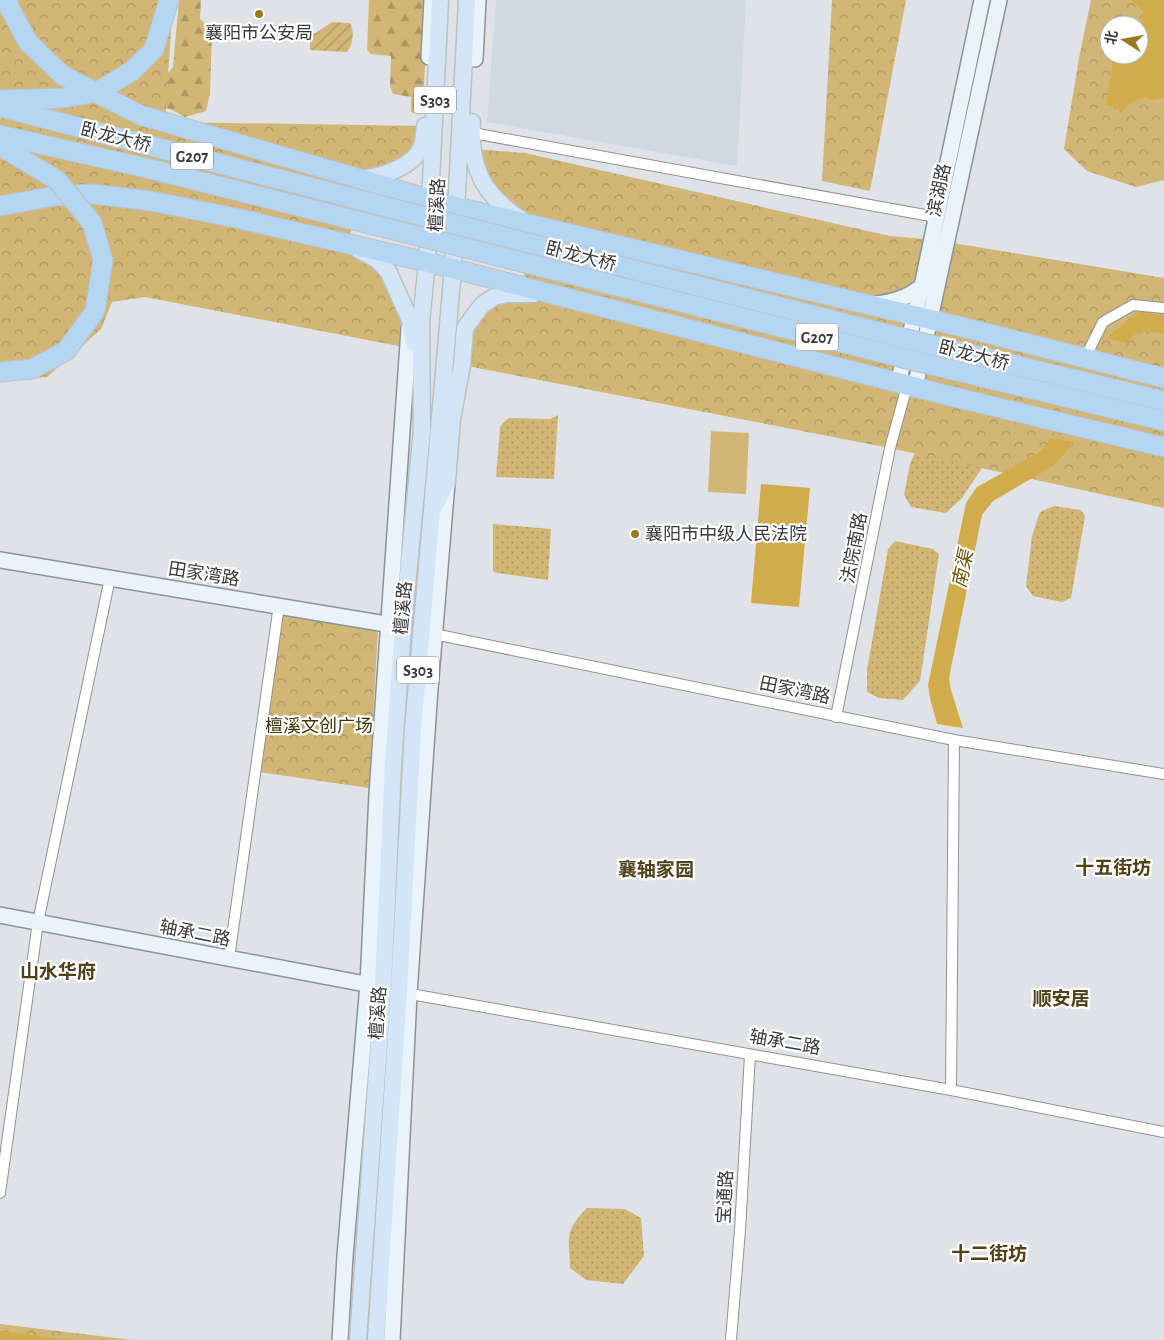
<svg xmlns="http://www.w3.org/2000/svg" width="1164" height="1340" viewBox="0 0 1164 1340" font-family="'Alegreya Sans','Noto Sans SC',sans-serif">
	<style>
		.built { fill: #ced9e2 }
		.grass { fill: url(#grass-dots) }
		.forest { fill: url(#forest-firs) }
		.park { fill: url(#park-crowns); fill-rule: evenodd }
		.garden { fill: url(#garden-furrows) }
		.pitch { fill: #d1b676 }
		.water { fill: #d2ac4a }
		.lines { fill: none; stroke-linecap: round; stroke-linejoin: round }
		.street-casing { stroke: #8e9296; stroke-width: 12 }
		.secondary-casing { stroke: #8e9296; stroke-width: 18 }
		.primary-casing { stroke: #bfc0c1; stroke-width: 19 }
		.highway-casing { stroke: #bfc0c1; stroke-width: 21 }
		.street { stroke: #fff; stroke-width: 10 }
		.secondary { stroke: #e8f3fb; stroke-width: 15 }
		.primary { stroke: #d2e6f7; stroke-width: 16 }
		.highway { stroke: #b4d6f2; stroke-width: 19 }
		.highway-bridge-casing { stroke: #bfc0c1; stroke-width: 21; stroke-linecap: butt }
		.highway-bridge { stroke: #b4d6f2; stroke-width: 19 }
		.poi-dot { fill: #987922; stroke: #fff; stroke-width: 2 }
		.labels { text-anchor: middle; stroke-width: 4.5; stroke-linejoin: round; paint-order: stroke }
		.shield { fill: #fff; stroke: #747576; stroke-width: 1 }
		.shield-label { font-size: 16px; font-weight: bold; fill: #383a3c }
		.poi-label { font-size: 18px; fill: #383a3c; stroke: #fff }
		.street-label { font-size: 18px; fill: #383a3c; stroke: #fff }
		.park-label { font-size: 18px; fill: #423307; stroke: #fff }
		.water-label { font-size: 19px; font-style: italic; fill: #6b5200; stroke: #fff }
		.neighbourhood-label { font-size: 19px; font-weight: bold; fill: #504119; stroke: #fff }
	</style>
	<defs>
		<pattern id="grass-dots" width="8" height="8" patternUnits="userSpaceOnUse" patternTransform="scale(1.25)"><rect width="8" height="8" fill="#d1b676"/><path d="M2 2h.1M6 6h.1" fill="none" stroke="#ab9562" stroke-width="1.8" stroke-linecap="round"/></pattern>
		<pattern id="forest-firs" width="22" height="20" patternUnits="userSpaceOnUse" patternTransform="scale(1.25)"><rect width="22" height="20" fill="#d1b676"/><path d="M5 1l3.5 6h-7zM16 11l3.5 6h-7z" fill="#ab9562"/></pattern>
		<pattern id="park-crowns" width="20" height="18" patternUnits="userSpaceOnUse" patternTransform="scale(1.25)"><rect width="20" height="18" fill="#d1b676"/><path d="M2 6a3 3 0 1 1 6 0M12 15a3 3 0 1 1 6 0" fill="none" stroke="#ab9562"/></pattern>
		<pattern id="garden-furrows" width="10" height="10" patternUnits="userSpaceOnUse" patternTransform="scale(1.25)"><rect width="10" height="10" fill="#d1b676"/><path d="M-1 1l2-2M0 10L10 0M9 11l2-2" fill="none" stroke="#ab9562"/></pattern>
	</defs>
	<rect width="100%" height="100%" fill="#dfe3e7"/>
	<!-- built -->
	<path class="built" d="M496,0H746L737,166L487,122Z"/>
	<!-- grass -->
	<path class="grass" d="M558,415L554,479L496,477L500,427L504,422L509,418L550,419Z
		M923,436L982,468L962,498L946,513L911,507L904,495L910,464Z
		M1054,506L1081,510L1085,516L1071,598L1062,602L1033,596L1026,586L1032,536L1040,512Z
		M493,524L551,529L548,580L497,573L493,571Z
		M895,541L933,549L939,554L920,681L903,700L879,698L867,692V670L888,549Z
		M587,1208L625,1209L641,1218L644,1256L623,1284L586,1280L570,1268C569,1238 564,1231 587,1208Z"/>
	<!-- forest -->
	<path class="forest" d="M179,0H201L200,19L212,30L210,93L206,111L185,117L172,110L158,106L156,88L173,67Z
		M369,0H428L423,109L419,115L411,112V97L393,94L390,86L391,56L371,54L367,50Z"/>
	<!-- park -->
	<path class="park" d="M0,0H173L165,122L425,126L422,146L363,179L348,244L376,259L410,316L409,348L145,297L112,302L101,329L47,377L0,380Z
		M832,0H906L870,191L822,181Z
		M1091,0H1164V180L1136,187L1087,171L1064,149L1079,58ZM1109,25H1139V55H1109Z
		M472,149L525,153L890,236L935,240L1164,278V508L890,448L462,365L465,328L482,305L522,292L531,226L506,210Z
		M281,614L378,629L369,788L259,772Z
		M0,1324L133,1340H0Z"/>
	<!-- garden -->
	<path class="garden" d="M332,22L350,23C355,33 353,44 347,52L310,50V33H316Z"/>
	<!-- pitch -->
	<path class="pitch" d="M711,431L749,433L746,494L708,492Z"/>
	<!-- water -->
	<path class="water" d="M1132,0H1164V100L1161,98L1151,101L1145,97L1128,105L1121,113L1117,108L1106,105L1114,55H1139V25H1137L1141,22L1143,12L1138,5L1133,4Z
		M1140,311L1164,316V334C1149,331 1136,329 1127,343L1106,338Z
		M1051,438L1075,442L1053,466L993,501L982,515L949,678L951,690L963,728L937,724L930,698L928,685L966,503L977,487L1037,454L1045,447Z
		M761,484L810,488L799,607L751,603Z
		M0,1331L71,1340H0Z"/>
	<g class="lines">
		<defs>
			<path id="street" d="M467,132L936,217
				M1085,358L1103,322L1133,305L1164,308
				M429,633L954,740L1164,774
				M836,717L890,448L907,386
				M229,958L279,605
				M405,993L951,1090L1164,1132
				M951,1090L954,740
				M0,1193L38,922L110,578
				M731,1340L740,1230L750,1055"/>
			<path id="secondary" d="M429,57L432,0
				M475,59L478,0
				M875,304C893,302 907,298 922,286
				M898,383L922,286L982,0
				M915,388L999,0
				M0,560L398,626
				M0,915L376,986
				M340,1340L345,1256L368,984L377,794L409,329
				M392,1340L409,994L430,689L447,483"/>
			<path id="primary" d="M472,122C469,168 484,196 522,220
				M363,179C382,176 414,167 422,146C424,140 424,132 425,126
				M359,250L376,259L388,271L410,320L414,343
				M436,504L447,481L452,419L462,365L465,328L482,305L494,297L506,294H533
				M358,1340L383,987L393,764L403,627L422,430L421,322L427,262L440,0
				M376,1340L399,991L413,729L453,268L467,0"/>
			<path id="highway" d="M7,0L9,7L28,42L62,75L140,115L457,207L958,326L1164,378
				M0,100L64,98L97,92L132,71L154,49L169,0
				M0,107L383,206
				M0,135L155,170L378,226
				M0,146L57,180
				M0,206L55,196L92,194L151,201L236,218L427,262L946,395L1164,447
				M0,372L32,369L66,351L95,311L103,260L92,223"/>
		</defs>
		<!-- street casing -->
		<use href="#street" class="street-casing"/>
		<!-- secondary casing -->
		<use href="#secondary" class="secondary-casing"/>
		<!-- primary casing -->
		<use href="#primary" class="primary-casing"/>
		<!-- highway casing -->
		<use href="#highway" class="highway-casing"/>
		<!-- street -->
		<use href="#street" class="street"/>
		<!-- secondary -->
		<use href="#secondary" class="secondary"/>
		<!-- primary -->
		<use href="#primary" class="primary"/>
		<!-- highway -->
		<use href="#highway" class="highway"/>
		<defs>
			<path id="highway-bridge" d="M57,180L92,223
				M383,206L911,340L1164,401
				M378,226L907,359L1164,421"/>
		</defs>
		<!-- highway-bridge casing -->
		<use href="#highway-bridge" class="highway-bridge-casing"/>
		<!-- highway-bridge -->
		<use href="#highway-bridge" class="highway-bridge"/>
	</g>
	<!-- markers -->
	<g class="poi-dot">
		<circle cx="259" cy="14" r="5"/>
		<circle cx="635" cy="534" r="5"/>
	</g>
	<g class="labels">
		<!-- shield labels -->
		<g class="shield">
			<rect x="414" y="86.5" width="42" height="27" rx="4"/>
			<rect x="171" y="142.5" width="42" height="27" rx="4"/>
			<rect x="796" y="323.5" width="42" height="27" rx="4"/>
			<rect x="397" y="656.5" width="42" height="27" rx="4"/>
		</g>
		<g class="shield-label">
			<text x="435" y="106">S303</text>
			<text x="192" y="162">G207</text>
			<text x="817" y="343">G207</text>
			<text x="418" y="676">S303</text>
		</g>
		<!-- poi labels -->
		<g class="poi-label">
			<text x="259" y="39">襄阳市公安局</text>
			<text x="645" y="540" text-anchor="start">襄阳市中级人民法院</text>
		</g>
		<!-- street labels -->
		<g class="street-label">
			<text transform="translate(116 137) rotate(14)" y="6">卧龙大桥</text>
			<text transform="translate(939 190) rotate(-78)" y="6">滨湖路</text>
			<text transform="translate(437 205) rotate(-87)" y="6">檀溪路</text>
			<text transform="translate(581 256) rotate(14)" y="6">卧龙大桥</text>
			<text transform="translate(974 355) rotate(14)" y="6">卧龙大桥</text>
			<text transform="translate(854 548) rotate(-79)" y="6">法院南路</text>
			<text transform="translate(204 574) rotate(9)" y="6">田家湾路</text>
			<text transform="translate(403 608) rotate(-85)" y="6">檀溪路</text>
			<text transform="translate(795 690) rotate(12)" y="6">田家湾路</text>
			<text transform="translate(195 933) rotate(11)" y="6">轴承二路</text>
			<text transform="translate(378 1013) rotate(-86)" y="6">檀溪路</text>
			<text transform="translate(785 1042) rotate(10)" y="6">轴承二路</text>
			<text transform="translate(725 1197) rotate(-87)" y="6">宝通路</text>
		</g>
		<!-- park labels -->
		<g class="park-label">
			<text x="319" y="732">檀溪文创广场</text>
		</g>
		<!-- water labels -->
		<g class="water-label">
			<text transform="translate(962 569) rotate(-78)" y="7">南渠</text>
		</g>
		<!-- neighbourhood labels -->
		<g class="neighbourhood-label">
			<text x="1113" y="874">十五街坊</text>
			<text x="656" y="876">襄轴家园</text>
			<text x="58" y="978">山水华府</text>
			<text x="1061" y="1005">顺安居</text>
			<text x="989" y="1260">十二街坊</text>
		</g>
	</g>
	<!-- north arrow -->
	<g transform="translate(1124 40) rotate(281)"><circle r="24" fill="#ffffff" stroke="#afb0b1"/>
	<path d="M0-4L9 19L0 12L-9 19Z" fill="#987922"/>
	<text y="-8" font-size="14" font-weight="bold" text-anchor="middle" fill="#383a3c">北</text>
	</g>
</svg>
